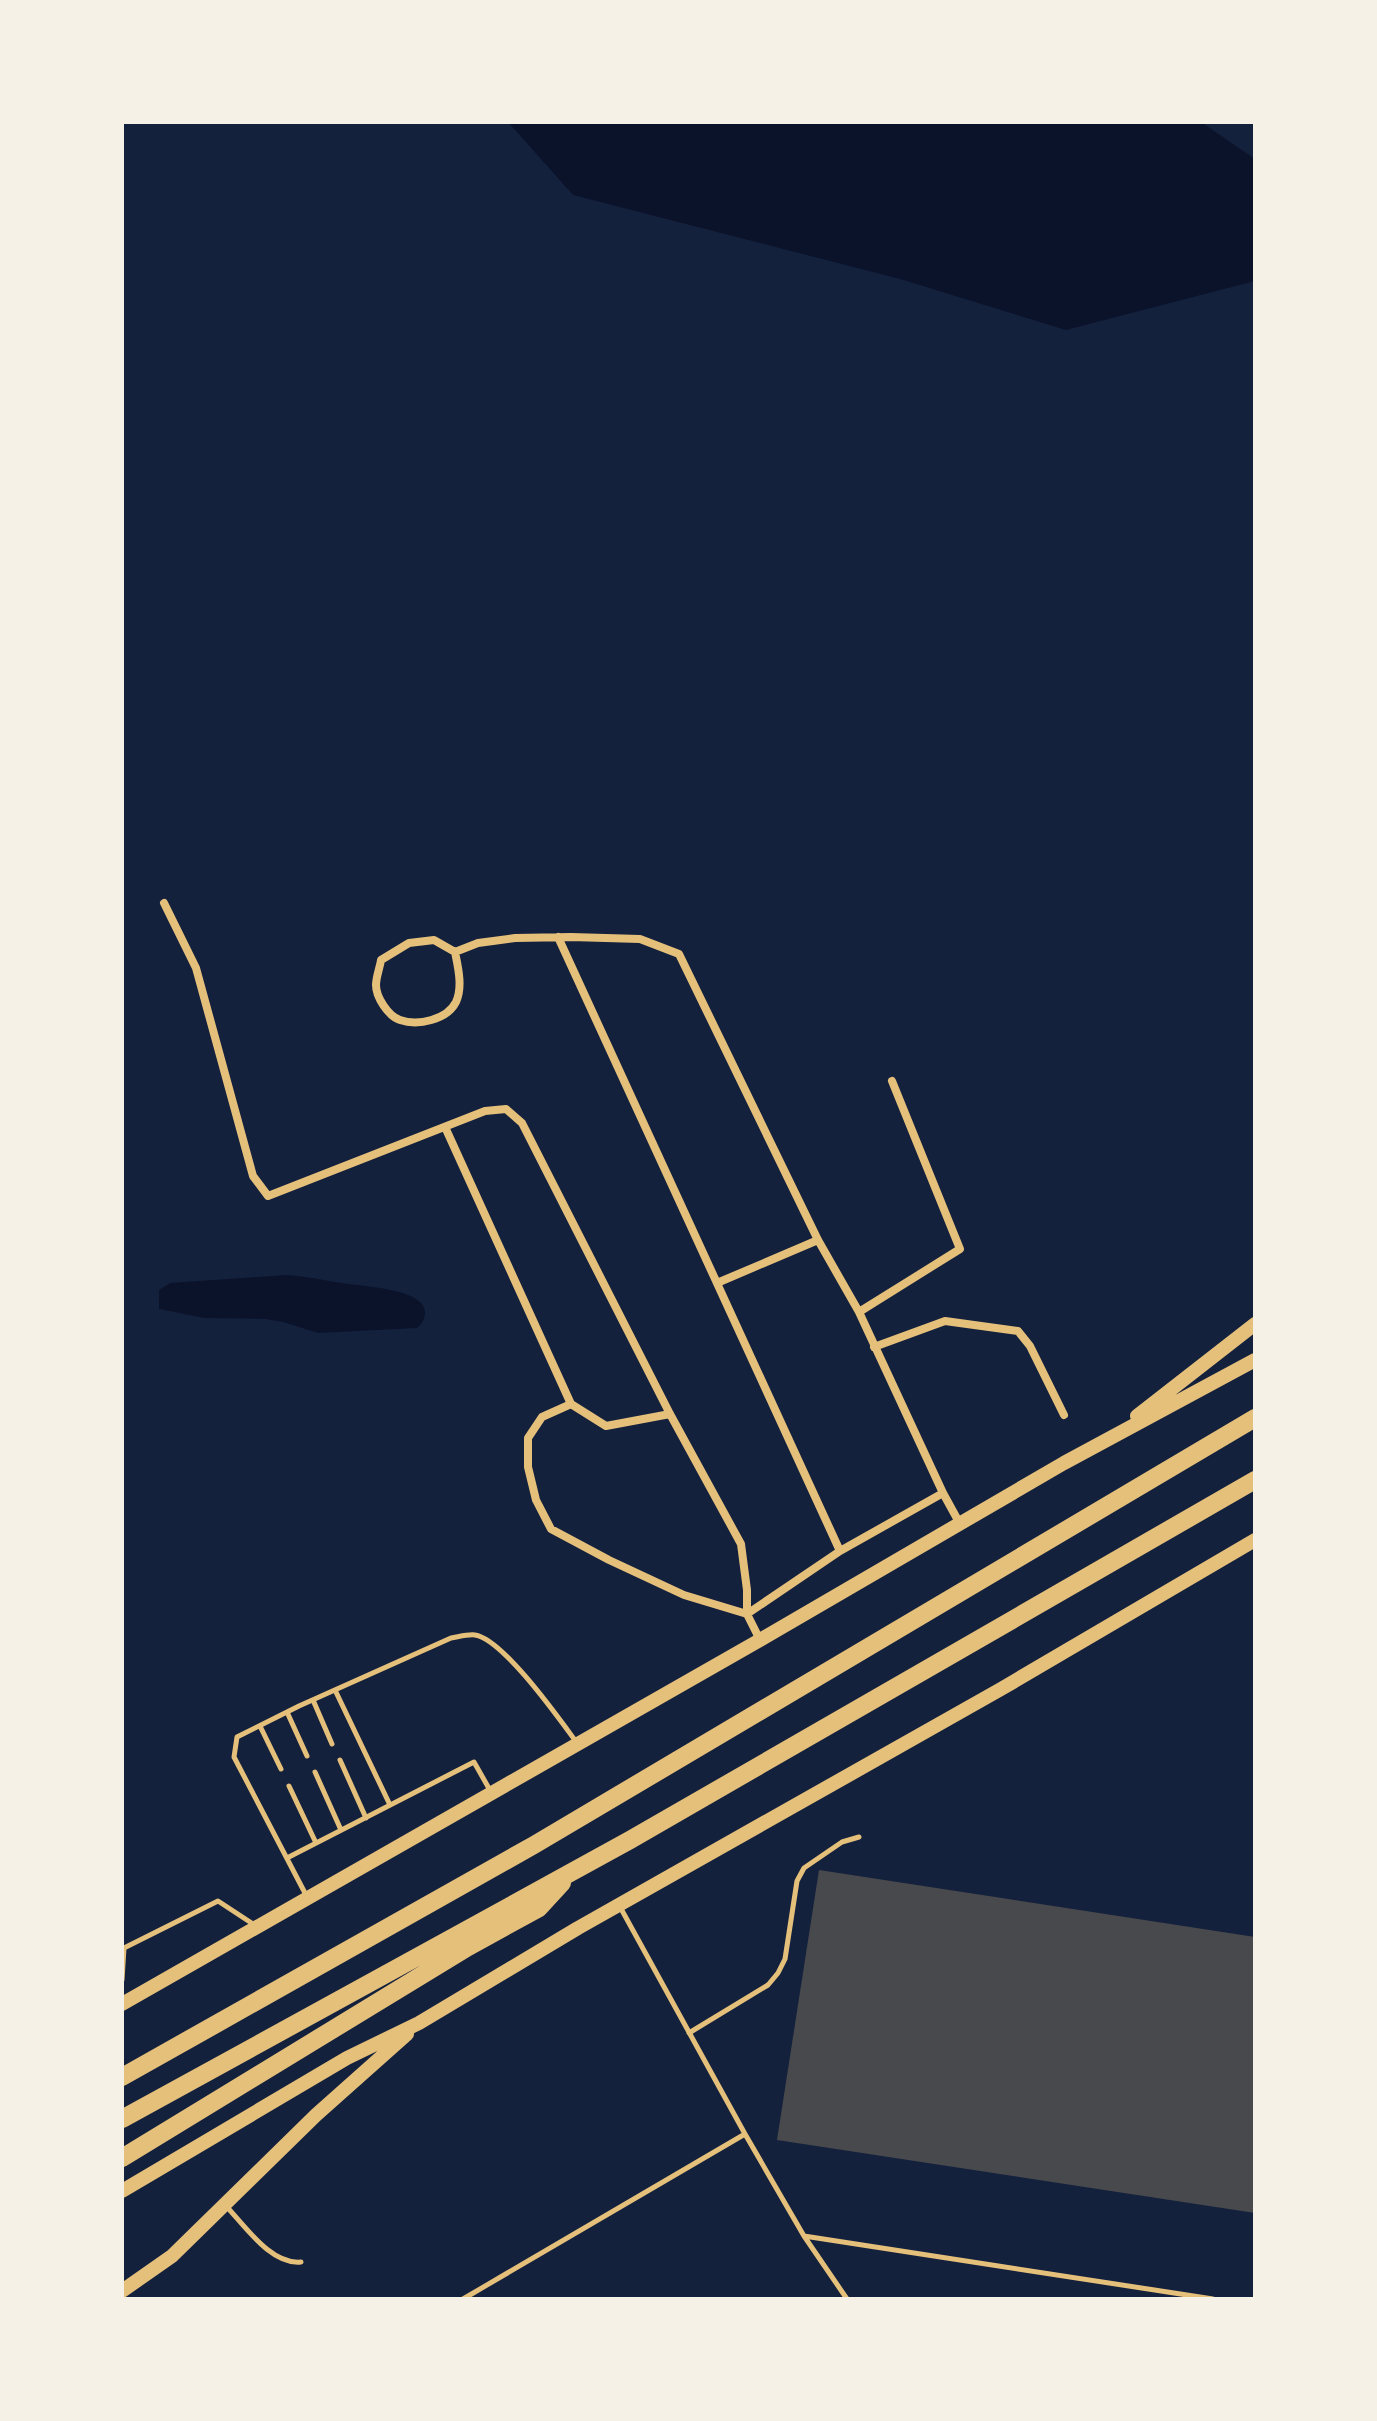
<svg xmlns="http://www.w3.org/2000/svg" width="1377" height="2421" viewBox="0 0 1377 2421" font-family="Inter,sans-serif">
	<rect width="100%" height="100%" fill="#14213d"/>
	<path fill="#0b132b" d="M508,122H1201L1255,159V281L1066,330L900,279L573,195Z
		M286,1275C305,1276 323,1280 341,1283C358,1286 425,1288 425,1312C425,1319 422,1324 417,1328L318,1333L283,1322L266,1319L204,1318L159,1309V1290L170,1283Z"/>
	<path fill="#48494c" d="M819,1870L1255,1937V2213L777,2140Z"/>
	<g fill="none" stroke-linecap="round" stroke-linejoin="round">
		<path stroke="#e5c07b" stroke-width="5" d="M335,1690L390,1805
			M313,1700L332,1744
			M287,1712L307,1756
			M260,1726L281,1769
			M340,1760L366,1818
			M315,1772L341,1830
			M289,1786L316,1843
			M287,1858L474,1762L491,1792
			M306,1895L234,1757L237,1737L299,1706L451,1638C458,1637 468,1634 475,1635C503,1639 560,1720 577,1743
			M619,1905L745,2134L804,2236L847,2299
			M122,1980L124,1948L218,1901L256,1926
			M689,2033L768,1985L778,1973L785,1959L797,1881L804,1868L842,1842L859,1837
			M226,2206C245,2226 271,2265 301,2262
			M804,2236L1213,2299
			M463,2299L745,2134"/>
		<path stroke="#e5c07b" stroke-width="8" d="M164,903L196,968L253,1176L268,1196L485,1111L506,1109L522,1123L670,1414L741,1544L747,1590V1614L760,1640
			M558,937L840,1551
			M434,940L455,952C458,967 463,987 456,1002C447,1020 418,1026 400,1020C388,1016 376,997 376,985C376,977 380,967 381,960L409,943Z
			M455,952L478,943L515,938L571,937L640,939L679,954L818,1240L859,1312L943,1493L960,1524
			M445,1127L571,1404L606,1426L670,1414
			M717,1283L818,1240
			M859,1312L960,1249L892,1081
			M874,1347L945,1321L1018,1331L1030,1346L1064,1415
			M571,1404L542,1417L528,1438V1467L536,1500L551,1529L609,1560L684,1595L747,1614L840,1551L943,1493"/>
		<path stroke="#e5c07b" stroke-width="14" d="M1137,1416L1255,1324
			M122,2004L760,1640L1064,1463L1255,1360
			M122,2191L347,2058L419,2023L578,1928L1001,1689L1255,1540
			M122,2291L172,2256L316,2115L407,2034"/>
		<path stroke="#e5c07b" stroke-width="18" d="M122,2077L534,1845L1255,1418
			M122,2119L630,1840L1255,1480
			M122,2158L468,1947L539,1908L562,1883"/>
	</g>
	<rect width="1377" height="2421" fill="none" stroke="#f6f1e7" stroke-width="248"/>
</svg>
